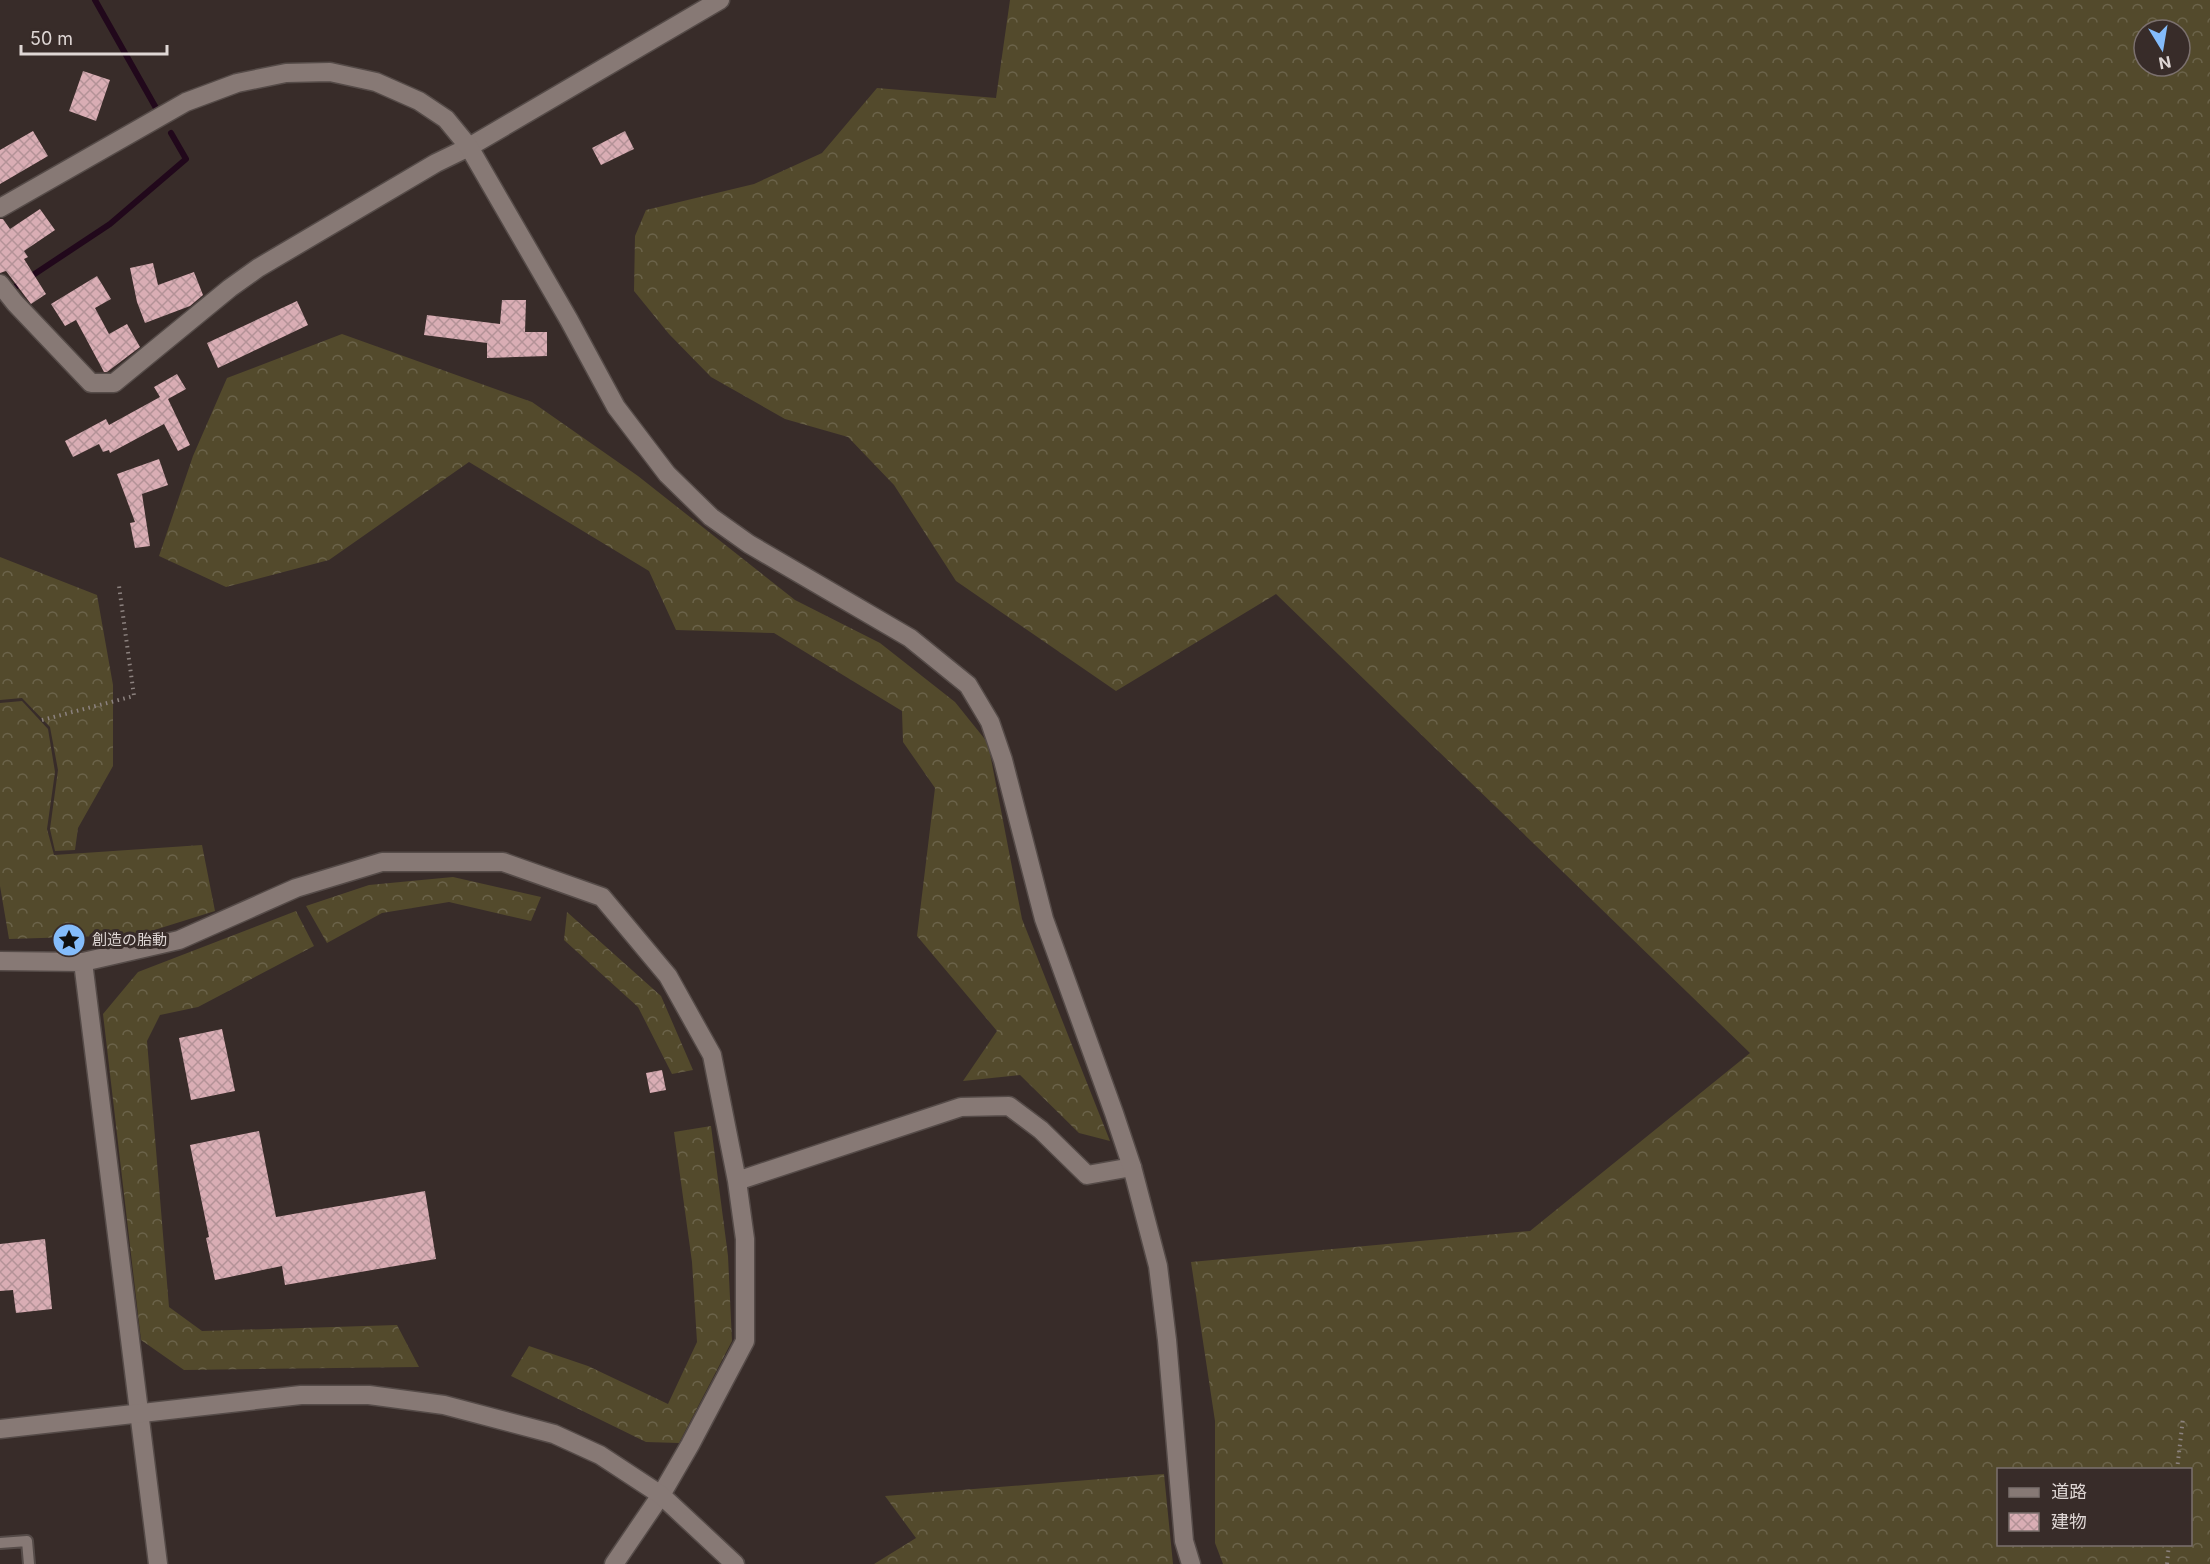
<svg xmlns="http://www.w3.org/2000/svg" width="2210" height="1564" viewBox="0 0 2210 1564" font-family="Inter,'Noto Sans JP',sans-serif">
	<defs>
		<pattern id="forest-crowns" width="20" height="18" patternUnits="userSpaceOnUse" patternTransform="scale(1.5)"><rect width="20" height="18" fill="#534a2c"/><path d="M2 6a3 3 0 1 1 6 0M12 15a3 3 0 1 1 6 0" fill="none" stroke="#6b634a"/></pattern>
		<pattern id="building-cross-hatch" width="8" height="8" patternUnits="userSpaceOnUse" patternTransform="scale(1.5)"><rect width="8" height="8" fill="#d9adb4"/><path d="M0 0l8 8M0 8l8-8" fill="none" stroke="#b49297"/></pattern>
	</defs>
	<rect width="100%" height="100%" fill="#382c29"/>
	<path fill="url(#forest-crowns)" fill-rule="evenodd" d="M1010,0H2210V1564H1223L1215,1543V1421L1191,1262L1530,1231L1750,1053L1276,594L1116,691L956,581L894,485L848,437L785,419L711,377L669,334L634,291L635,236L646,210L754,184L822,153L877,88L996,98ZM2144,30H2180V66H2144ZM1998,1470H2190V1544H1998Z
		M342,334L532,402L638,476L795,600L880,643L955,702L988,743L1022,919L1110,1141L1079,1133L1020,1075L963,1081L997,1031L917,936L935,788L903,742L902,711L774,633L676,630L649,571L469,462L329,560L226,587L159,556L193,456L227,378Z
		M0,557L97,595L113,685V766L78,828L75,850L55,851L50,829L58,770L50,727L22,698L0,700Z
		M22,701L48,729L55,772L47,829L54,855L202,845L215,911L148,932L105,936L9,939L0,886V703Z
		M453,877L541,897L531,921L449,902L382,913L327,943L306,906L369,885Z
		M296,911L314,946L198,1007L160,1015L147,1041L169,1307L202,1331L397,1325L419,1367L184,1370L141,1340L103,1014L138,972Z
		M567,912L661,996L693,1070L672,1074L638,1007L564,940Z
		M711,1126L728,1256L732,1341L679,1443L646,1442L511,1376L529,1346L588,1366L668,1404L697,1342L692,1262L674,1132Z
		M1164,1474L1173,1564H874L916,1538L885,1496Z"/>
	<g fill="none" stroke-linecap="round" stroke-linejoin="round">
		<path stroke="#21081b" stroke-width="6" d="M95,0L156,108
			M9,291L110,224L186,159L171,133"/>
	</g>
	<path fill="url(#building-cross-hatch)" d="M83,71L110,80L96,121L69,111Z
		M33,131L48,156L0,184V150Z
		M625,131L634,149L601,165L592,148Z
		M40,209L55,230L24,251L28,257L24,259L46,294L31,304L6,271L0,273V219H3L10,229Z
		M153,263L158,285L194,272L203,295L190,306L145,323L137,302L130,268Z
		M97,276L111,299L95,308L109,334L127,324L140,347L107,372H104L76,320L65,326L51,304Z
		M502,300H526L525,332H547V356L487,358V343L424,335L427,315L500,324Z
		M297,301L308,325L218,368L207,343Z
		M177,374L186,389L168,399L190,445L178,451L164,424L110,453L109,450L103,452L99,444L73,457L65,441L106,419L109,425L160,397L154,387Z
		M159,459L168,485L142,494L150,546L135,548L130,523L135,522L117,474Z
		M222,1029L235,1091L191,1100L179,1038Z
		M662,1070L666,1090L650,1093L646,1073Z
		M259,1131L276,1217L425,1191L436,1259L285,1285L282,1266L215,1280L206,1238L209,1237L190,1145Z
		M45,1239L52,1309L16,1313L13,1290L0,1291V1244Z"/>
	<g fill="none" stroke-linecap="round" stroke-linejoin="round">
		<defs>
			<path id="lane" d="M0,1543L27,1541L29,1564"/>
			<path id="street" d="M0,284L15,303L91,383H114L230,288L258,268L436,163L469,147L720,0
				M0,961L83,962L179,940L296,888L382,862H503L602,897L668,976L712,1055L737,1181L745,1239V1341L690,1445L661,1495L614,1564
				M83,962L158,1564
				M737,1181L961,1107L1009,1106L1041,1130L1087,1175L1132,1167"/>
			<path id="secondary" d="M0,208L186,102L237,83L286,73L330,72L376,82L419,101L446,119L469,147L569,320L616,407L667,474L711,517L749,544L910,638L968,685L990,722L1003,760L1044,919L1114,1113L1132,1167L1158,1266L1167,1340L1184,1541L1191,1564
				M0,1429L301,1395H369L444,1405L554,1434L600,1455L661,1495L735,1564"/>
		</defs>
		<use href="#lane" stroke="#554b48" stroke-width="14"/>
		<use href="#street" stroke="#554b48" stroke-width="21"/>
		<use href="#secondary" stroke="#554b48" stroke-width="21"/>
		<path stroke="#8c827f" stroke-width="4" stroke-dasharray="1.5 4.5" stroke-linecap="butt" d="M42,720L134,696L119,586
			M2177,1470L2183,1418
			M2167,1564L2169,1544"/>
		<use href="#lane" stroke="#877975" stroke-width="10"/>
		<use href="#street" stroke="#877975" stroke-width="18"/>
		<use href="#secondary" stroke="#877975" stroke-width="18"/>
	</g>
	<defs>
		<symbol id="sight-disc" viewBox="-11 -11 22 22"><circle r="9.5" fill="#84bcfb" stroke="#382c29"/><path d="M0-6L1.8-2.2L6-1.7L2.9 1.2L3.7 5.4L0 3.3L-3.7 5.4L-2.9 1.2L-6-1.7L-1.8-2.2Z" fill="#111"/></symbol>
	</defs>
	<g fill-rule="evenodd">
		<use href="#sight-disc" x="50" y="921" width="38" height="38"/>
	</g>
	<g text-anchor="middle" stroke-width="6" stroke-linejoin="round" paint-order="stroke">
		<g font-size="15" fill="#dfd7d5" stroke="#382c29" text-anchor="start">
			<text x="92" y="945">創造の胎動</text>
		</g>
	</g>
	<rect x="1997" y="1468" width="195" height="78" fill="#382c29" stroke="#7b706e" stroke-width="1.5"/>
	<rect x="2009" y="1488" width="30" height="9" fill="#877975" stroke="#7b706e" stroke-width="1.5"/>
	<text x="2051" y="1498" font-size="18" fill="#dfd7d5">道路</text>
	<rect x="2009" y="1513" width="30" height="18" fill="url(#building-cross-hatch)" stroke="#7b706e" stroke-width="1.5"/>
	<text x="2051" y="1528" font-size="18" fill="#dfd7d5">建物</text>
	<g transform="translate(2162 48) rotate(169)"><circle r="28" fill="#382c29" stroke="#7b706e" stroke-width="1.5"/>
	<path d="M0-4.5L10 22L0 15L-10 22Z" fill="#84bcfb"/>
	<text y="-9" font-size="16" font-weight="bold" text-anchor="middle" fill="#dfd7d5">N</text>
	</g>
	<path d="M21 45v9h146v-9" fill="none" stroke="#dfd7d5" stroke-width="3"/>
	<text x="30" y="45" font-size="18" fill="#dfd7d5" stroke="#382c29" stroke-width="4.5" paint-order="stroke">50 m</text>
</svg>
